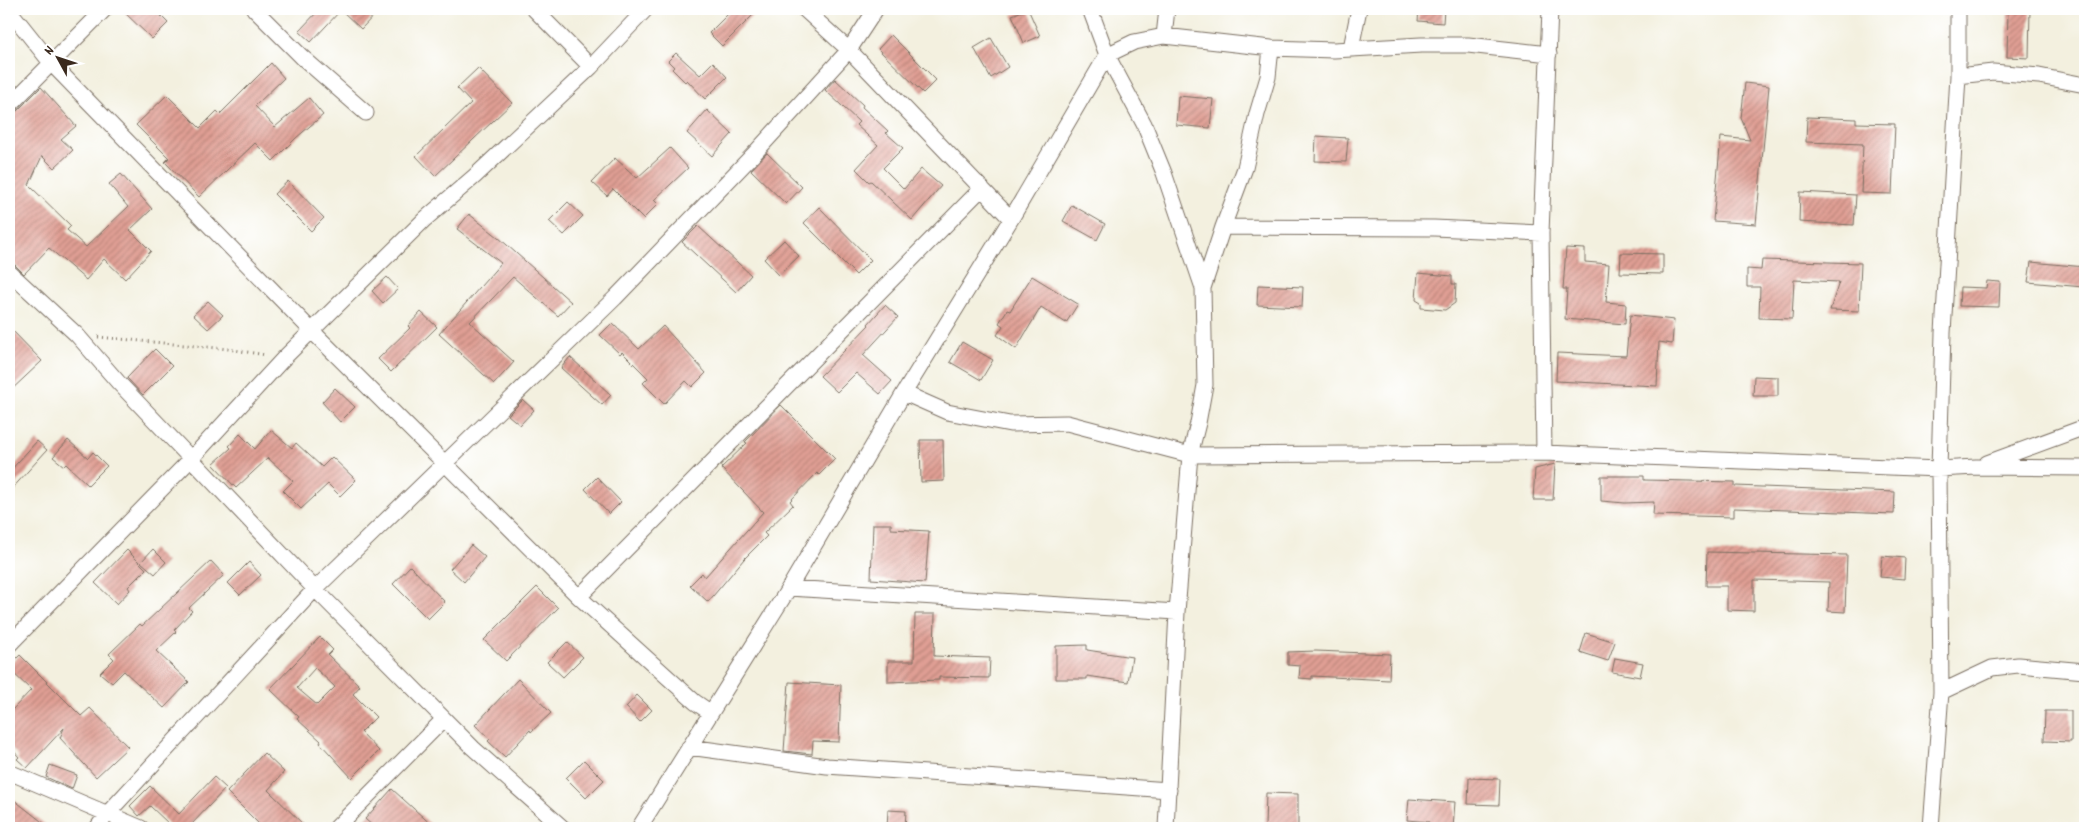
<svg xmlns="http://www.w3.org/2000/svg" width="2094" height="837" viewBox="0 0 2094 837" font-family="Dekko,sans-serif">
	<defs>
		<pattern id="building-hatch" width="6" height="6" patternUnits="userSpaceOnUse" patternTransform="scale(1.25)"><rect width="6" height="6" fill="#e09f94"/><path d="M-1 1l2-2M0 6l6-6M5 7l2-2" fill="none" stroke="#b78278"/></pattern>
	</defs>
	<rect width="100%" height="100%" fill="#fff"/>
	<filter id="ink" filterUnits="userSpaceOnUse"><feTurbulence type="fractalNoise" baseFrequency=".02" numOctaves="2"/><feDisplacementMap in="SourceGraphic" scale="10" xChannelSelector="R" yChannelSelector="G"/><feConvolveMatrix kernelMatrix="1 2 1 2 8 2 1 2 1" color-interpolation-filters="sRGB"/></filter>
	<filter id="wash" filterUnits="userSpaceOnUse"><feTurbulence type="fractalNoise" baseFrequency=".0096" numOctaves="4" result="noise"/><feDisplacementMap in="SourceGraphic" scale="20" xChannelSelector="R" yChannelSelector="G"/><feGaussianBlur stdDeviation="1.12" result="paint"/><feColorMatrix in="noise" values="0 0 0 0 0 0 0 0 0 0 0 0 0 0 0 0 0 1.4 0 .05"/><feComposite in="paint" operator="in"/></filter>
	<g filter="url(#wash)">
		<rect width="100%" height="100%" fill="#f3f0df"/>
		<g id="blocks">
			<path fill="url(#building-hatch)" fill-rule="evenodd" d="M121,9H154L168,23L152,39Z
				M320,9H380L361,29L341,10L311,42L299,31Z
				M733,9H759L722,46L709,33Z
				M1028,9L1040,36L1024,43L1012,15Z
				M1419,9H1444L1443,23L1418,21Z
				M2008,9H2030L2029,58L2007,57Z
				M891,35L936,80L923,93L878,49Z
				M991,38L1008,67L991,78L974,48Z
				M676,53L700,75L713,62L727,77L705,99L687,80L685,82L672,69L674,67L668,61Z
				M271,63L284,78L255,106L275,127L309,98L323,115L296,138L273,161L255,143L199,197L165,162L169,158L136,125L167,95L200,128L217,111L220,114Z
				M478,68L512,103L435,176L416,156L471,103L457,88Z
				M835,79L863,105L862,107L888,131L886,133L903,148L883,168L904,189L921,169L941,186L912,220L871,181L869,182L856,169L878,145L856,125L859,122L825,90Z
				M1745,83L1769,86L1756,224L1713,221L1721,137L1750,140L1741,118Z
				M41,87L76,126L61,139L73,150L54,168L42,156L29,185L71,226L67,230L86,247L128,207L109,184L121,174L152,209L130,230L151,251L125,279L104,259L86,280L49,248L24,274L9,259V205L16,197L9,190V119Z
				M1178,96L1213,99L1210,128L1176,125Z
				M707,110L732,134L712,156L687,133Z
				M1807,117L1856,119V123L1895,124L1892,194L1861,193L1863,144L1806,142Z
				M1316,136L1348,138L1346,162L1315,161Z
				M670,148L688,168L654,200L658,204L643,219L613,189L607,196L592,182L615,158L637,178Z
				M767,153L802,187L786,204L751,170Z
				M288,181L324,218L311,231L274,194Z
				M1800,192L1856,195L1854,225L1799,222Z
				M568,202L583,216L564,235L549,221Z
				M1072,205L1105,224L1097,240L1063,221Z
				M819,207L871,260L856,275L804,223Z
				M469,214L498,237L571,302L558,316L513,277L470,322L514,362L494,384L439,334L501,263L457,229Z
				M698,226L751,275L736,292L682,242Z
				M784,240L799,256L779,275L764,259Z
				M1566,248L1585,249V262L1609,264L1606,302L1626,304L1625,324L1565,319L1567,289H1563Z
				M1621,253L1663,254V274L1620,273Z
				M1762,260L1861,263L1859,311L1830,310L1839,282L1794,280L1792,319L1759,318L1760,287H1747V269L1761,270Z
				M2031,262L2085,267L2083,287L2028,282Z
				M1418,273L1452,276V284H1456L1455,303L1445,310L1421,308V303L1416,300Z
				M1032,276L1078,304L1066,323L1041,307L1016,349L997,335L1003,326L999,323L1007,310L1010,311Z
				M387,277L398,289L383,303L372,291Z
				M1987,281L2000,282L1999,307L1959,306L1960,287L1986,288Z
				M1258,285L1303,287L1302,307L1257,305Z
				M208,301L223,315L208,329L193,315Z
				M885,305L898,317L863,355L892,381L880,394L856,373L837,392L820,376L869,325L868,324Z
				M421,312L437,327L391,372L378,359L410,328L408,326Z
				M1630,315L1674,320L1672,344L1659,342L1657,386L1556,381L1557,353L1626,356Z
				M612,323L639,349L663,326L706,373L692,387L686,381L664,404L643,383L648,378L622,352L620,354L600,335Z
				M9,327L42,361L9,392Z
				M962,342L993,360L981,380L950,362Z
				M155,349L172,366L143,395L127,378Z
				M570,357L611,395L602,405L561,368Z
				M1754,376L1778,377V396H1753Z
				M335,388L355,407L340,422L322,402Z
				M523,400L534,410L520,425L508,415Z
				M781,405L835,459L819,475L817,473L790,501L793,505L764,533L767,536L744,559L708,602L690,585L702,573L705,577L763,512L721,468L747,443L745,442Z
				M271,430L292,448L296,443L322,467L332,457L356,480L340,496L328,484L301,509L283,491L293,481L268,458L236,488L213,464L231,448L229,446L240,434L255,449Z
				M68,440L88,458L93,452L107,466L88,485L66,464L64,466L53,457Z
				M920,440H943L944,481L921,482Z
				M37,441L47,450L9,492V472Z
				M1555,464L1553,500H1533L1535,469Z
				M1601,476H1644V480L1735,482V486L1895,492L1894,514L1734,508V517L1653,515L1654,502L1625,503L1601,501Z
				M597,477L621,502L609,514L585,489Z
				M873,524H891V529L929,531L925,583L871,579Z
				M471,545L485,557L464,582L450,569Z
				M153,549L166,562L155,574L141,562Z
				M127,550L146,569L128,587L130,590L117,604L95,583Z
				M1707,552L1847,555L1845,612L1828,611L1829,582L1754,580V611L1727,610V586H1706Z
				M1882,556L1905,558L1904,579L1880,577Z
				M211,561L224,575L189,608L192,611L174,630L176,632L156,651L189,682L164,708L124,671L112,683L100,673L114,659L109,654L140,624L142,626Z
				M249,562L261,575L240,595L228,583Z
				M410,566L445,602L428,619L393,584Z
				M537,587L558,608L506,661L484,640Z
				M915,614H935L934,656L990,658L989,678L939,677V680L888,682V661H914Z
				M1586,633L1615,642L1608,661L1580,652Z
				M320,637L333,650L328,655L360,686L353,694L376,717L361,732L379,751L352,778L320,743L321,741L297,719L299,717L270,689ZM315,668L335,687L317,705L297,688Z
				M567,642L583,657L563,677L547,662Z
				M1087,645V650L1132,657L1128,682L1087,676V679H1056V646Z
				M1316,651L1390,654L1389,680L1312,676V679L1299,678L1300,666L1288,665V652Z
				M20,655L81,716L90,708L128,747L96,777L60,738L64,728L27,768L17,759L19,757L9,746V710H12L31,690L9,669V666Z
				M1615,658L1643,663L1640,677L1612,672Z
				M518,679L551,713L531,732L530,730L505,757L488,741L490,739L475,725Z
				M789,682L841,685L839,742L813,741L812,754L784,751Z
				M637,695L652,710L640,722L626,707Z
				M2045,711H2071V742L2044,741Z
				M264,753L284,772L268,790L307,828H263L227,792Z
				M584,760L604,780L586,798L566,778Z
				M50,765L77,775L72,789L46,777Z
				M214,777L226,788L191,825L194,828H165L169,824L150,806L139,816L130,806L150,786L179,814Z
				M1469,778L1500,779L1499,805L1468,804Z
				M392,789L435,828H375L365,819Z
				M1266,793L1298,794V827H1265Z
				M9,796L50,828H9Z
				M1409,799L1455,802L1453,828H1428L1429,822L1407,820Z
				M888,810L906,811L905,828H887Z"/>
		</g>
	</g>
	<g filter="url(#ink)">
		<use href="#blocks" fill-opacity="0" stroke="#7b6f62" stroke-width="1"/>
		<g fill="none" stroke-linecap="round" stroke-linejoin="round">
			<defs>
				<path id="street" d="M254,9L302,57L366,113
					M534,9L591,67
					M804,9L849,50L1011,219
					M9,10L52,64L313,332L579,597L695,702L711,713
					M1164,36L1167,9
					M1351,48L1359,9
					M1958,76L1993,72L2039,76L2085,85
					M9,106L105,9
					M1223,227L1434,228L1541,233
					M9,272L77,335L118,382L315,589L473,748L563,828
					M1203,288L1223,227L1245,168L1257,114L1268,77L1271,48
					M904,393L947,412L1010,424L1067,423L1190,455L1544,453L1939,469L1976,467L2085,468
					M1544,453L1541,233L1550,9
					M1987,463L2085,427
					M789,588L1177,612
					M579,597L982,188
					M9,645L191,459L284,358L425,219L475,176L591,67L646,9
					M1941,692L1992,668L2018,665L2085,671
					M689,747L827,766L1169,790
					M9,772L141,828
					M97,828L107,814L315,589L615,298L753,155L849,50L876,9
					M336,828L444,719
					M639,828L789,588L904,393L1011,219L1107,55L1090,9
					M1166,828L1177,612L1190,455L1198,423L1205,385L1203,288L1164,173L1144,124L1107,55L1134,42L1164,36L1271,48L1334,50L1421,45H1468L1549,54
					M1931,828L1941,692L1939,469L1943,333L1958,76V9"/>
			</defs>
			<use href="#street" stroke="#7b6f62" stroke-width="17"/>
			<path stroke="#7b6f62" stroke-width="3" stroke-dasharray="1 4" stroke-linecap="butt" d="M98,337L228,349L266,355"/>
			<use href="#street" stroke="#fff" stroke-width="15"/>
		</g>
	</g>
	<rect width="2094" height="837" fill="none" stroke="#fff" stroke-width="30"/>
	<g transform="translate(58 58) rotate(310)" stroke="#ffffff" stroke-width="4" paint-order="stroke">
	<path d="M0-4L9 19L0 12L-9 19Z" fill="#3b2a1e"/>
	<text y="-8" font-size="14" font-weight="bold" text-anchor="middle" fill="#3b2a1e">N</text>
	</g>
</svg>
